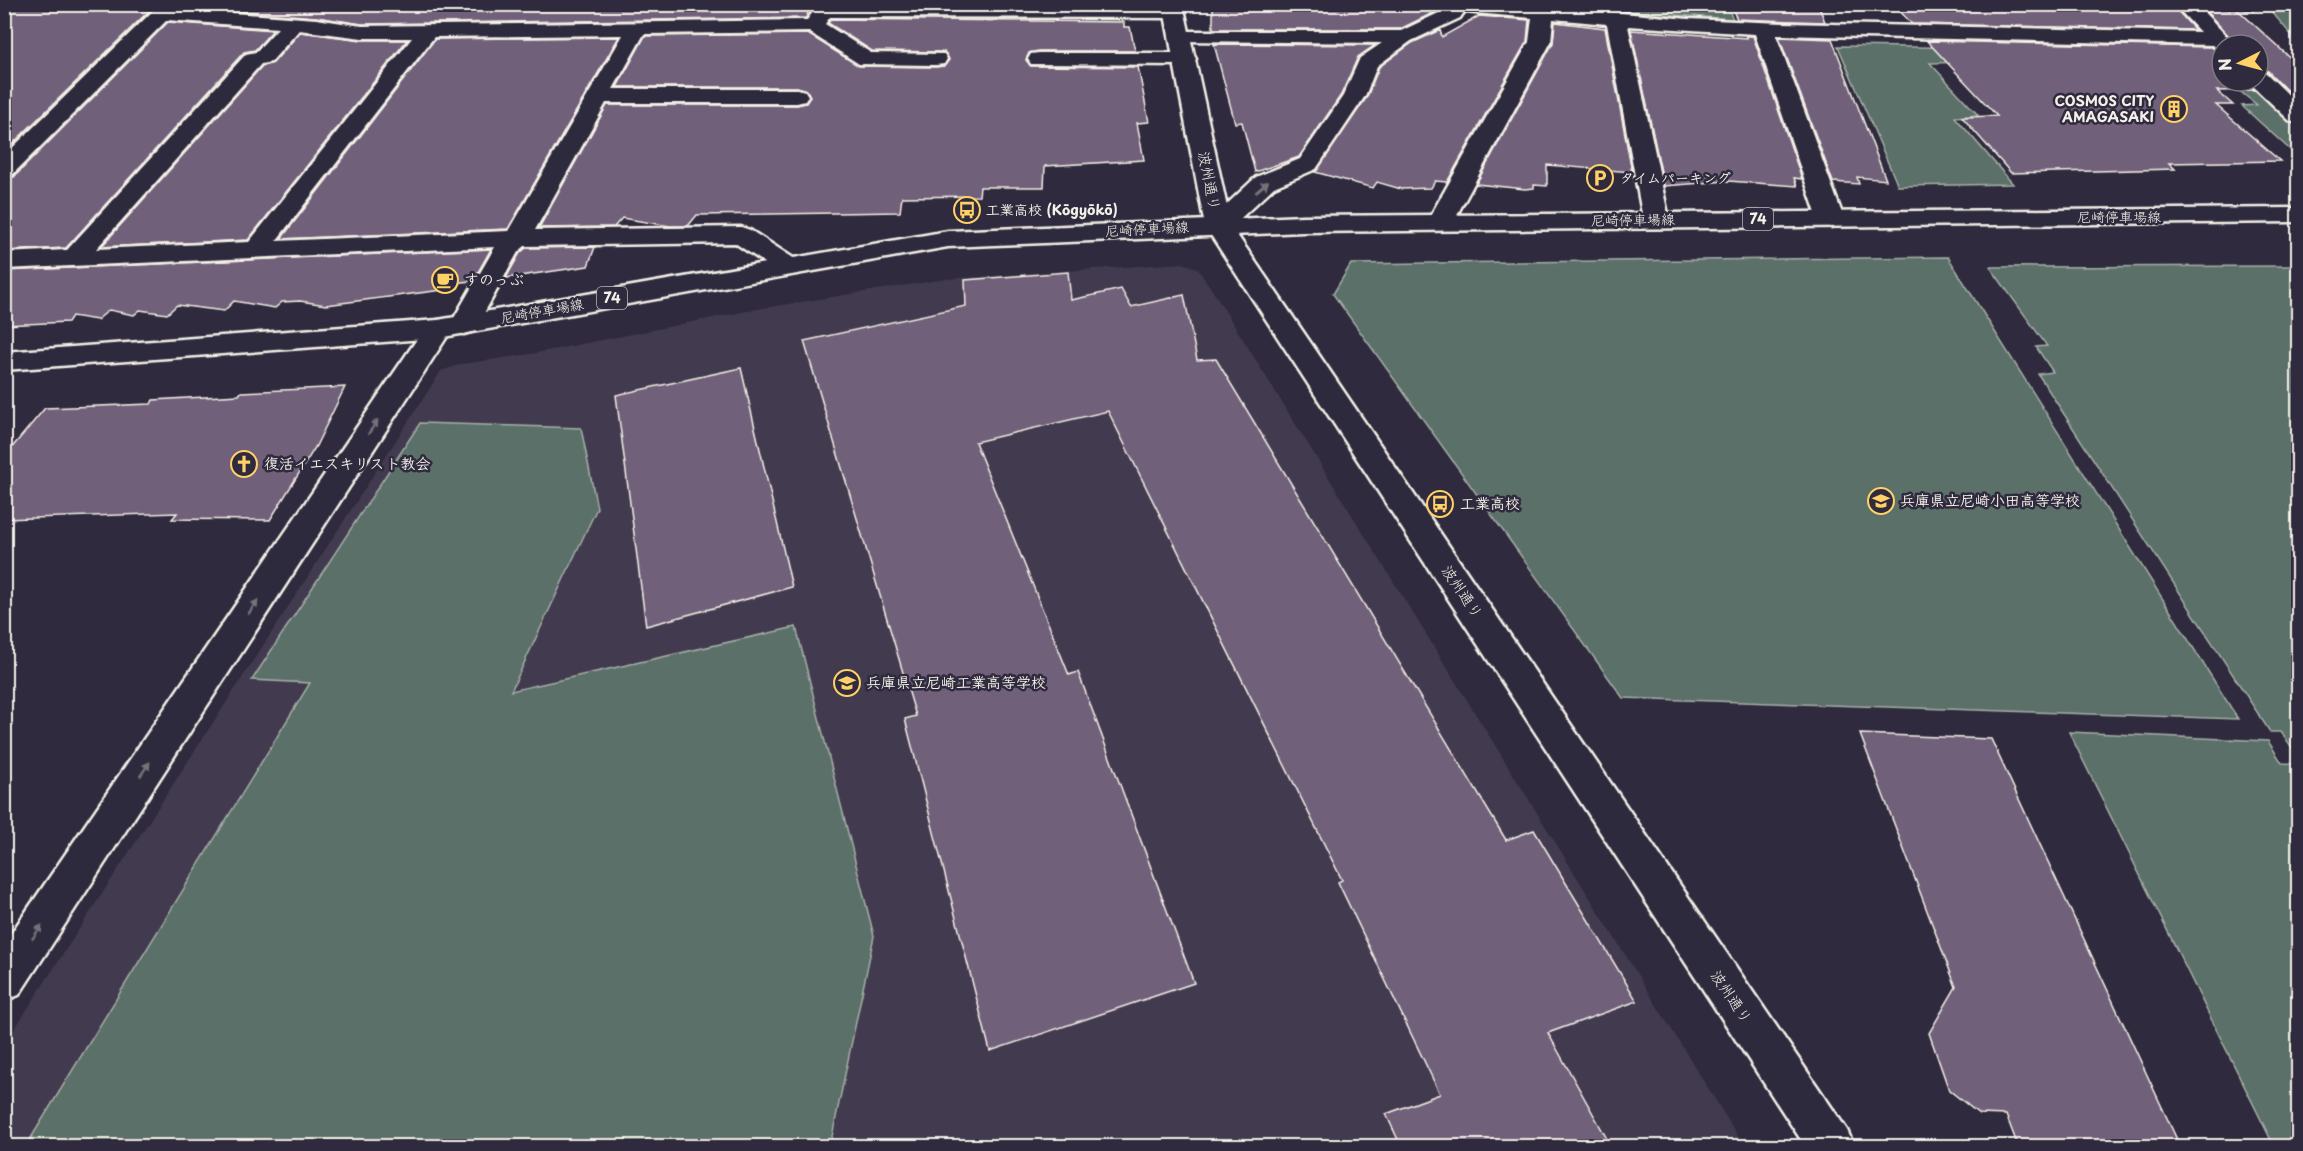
<svg xmlns="http://www.w3.org/2000/svg" width="2303" height="1151" viewBox="0 0 2303 1151" font-family="'Playpen Sans','Klee One',sans-serif">
	<rect width="100%" height="100%" fill="#2f2a3d"/>
	<filter id="ink" filterUnits="userSpaceOnUse"><feTurbulence type="fractalNoise" baseFrequency=".0167" numOctaves="2"/><feDisplacementMap in="SourceGraphic" scale="12" xChannelSelector="R" yChannelSelector="G"/><feConvolveMatrix kernelMatrix="1 2 1 2 8 2 1 2 1" color-interpolation-filters="sRGB"/></filter>
	<g filter="url(#ink)">
		<path fill="#433a4f" d="M1183,263L1197,268L1211,288L1744,1146H5L4,1045L441,371L462,364L531,354L763,308L946,279Z"/>
		<path fill="#5a6f68" stroke="#a7b0a8" stroke-width="1.5" d="M1534,5H1726L1733,19Z
			M2266,5H2298V43Z
			M1838,46L2054,49L2066,60L1930,63L1978,115L1955,117L2013,184L1898,186Z
			M2227,81H2249L2298,128V157L2242,106L2257,105Z
			M1948,257L2238,719L1623,698L1333,294L1351,264Z
			M2298,266V756L2281,732H2270L2038,374L2053,372L2036,347L2047,346L1990,267Z
			M420,423L581,428L597,508L511,691L796,627L874,936L830,1146H26L310,683L252,680Z
			M2069,732L2268,741L2282,763L2298,764V1146H2274Z"/>
		<path fill="#71607a" stroke="#f4f1e8" stroke-width="1.5" d="M4,4H156L4,152Z
			M184,4H811L806,18L362,24L316,17L183,7Z
			M1213,4H1433L1435,12L1400,29H1213Z
			M1730,4H1818L1825,22L1737,19Z
			M1978,4H2160L2164,8H2175L2195,30L1912,24L1894,5L1980,6Z
			M2204,9L2238,10L2298,65V89L2286,90L2268,71L2258,69V45H2237Z
			M1479,16L1529,20L1527,41L1447,182L1435,181L1431,188L1401,189L1377,182L1373,188L1315,172L1367,97L1379,67L1412,43L1440,30L1442,37Z
			M831,19L1124,22V27H1130L1135,51H1039L1029,53L1026,60L1031,66L1138,67L1149,122L1137,123L1144,160L1045,166L1044,187H980L979,196L902,197L900,212L697,215L688,226H670L622,218L614,227L539,228L607,105H797L806,103L810,97L807,90L797,87H617L645,36L808,34L859,66L936,67L944,66L949,60L944,52L872,51L828,23Z
			M168,22L273,30L255,50L244,52L66,248L4,251V179L14,177Z
			M1555,22L1605,28L1632,172L1547,165V186L1534,185V188L1525,189L1476,184L1553,43Z
			M1631,30L1747,38L1746,36H1753L1802,179L1794,178L1797,186L1728,181L1664,186Z
			M300,32L362,40H407L248,240L101,247L262,66L273,63Z
			M619,37L508,229L281,239L435,39Z
			M1779,37L1832,39L1886,180L1857,177L1859,184L1833,182Z
			M1927,41L2211,47L2222,53V81H2249L2248,85L2254,90L2217,91L2233,105H2216L2280,161L2169,163L2175,169L2011,173L1962,117L1997,116Z
			M1214,44L1375,45L1358,57L1341,95L1299,157L1255,172L1242,122L1235,123Z
			M595,247L588,266L506,278L520,253L526,248Z
			M491,249L473,281L461,282L458,288L326,305L300,301L282,302L275,308L234,301L224,311L177,305L167,314L140,310L134,315L109,310L97,320L72,316L68,322L4,325V271Z
			M1068,272L1071,300L1121,289L1131,307L1184,295L1197,360L1216,359L1506,840L1534,830L1637,1001L1548,1033L1611,1146H1401L1386,1114L1440,1094L1338,882L1342,880L1108,411L975,442L1069,675L1078,672L1194,983L990,1051L905,719L916,716L804,341L966,306L965,280Z
			M741,368L792,587L646,626L616,395Z
			M345,387L316,446L270,520L172,519L177,513L4,519V457L45,408L151,404L153,400L239,395L241,392Z
			M1860,734L1991,739L2180,1146H2018L2006,1115L1979,1114L1949,1090L1929,1033L1956,987Z"/>
		<g fill="none" stroke-linecap="round" stroke-linejoin="round">
			<defs>
				<path id="lane" d="M2236,4H2261L2252,10L2238,8Z"/>
				<path id="street" d="M160,4H182L179,9L316,19L362,26L807,20L819,4L1174,6L1181,8L1184,12L1181,16L1174,18L830,17L825,24L871,53L944,54L947,59L944,64L936,65L859,64L809,32L644,34L613,89H797L805,91L808,96L805,101L797,103H606L535,230L741,227L750,230L798,261L802,267L798,273L789,275L780,273L735,243L525,246L518,252L474,331L464,334L454,331L450,325L495,247L4,269V253L67,250L246,54L256,52L278,28L167,20L12,175L4,177V156ZM299,30L362,38H412L249,242L96,249L261,64L271,62ZM623,35L509,231L276,241L434,37Z
					M1448,4H1523L1688,19L1782,23L2200,32L2174,4H2196L2235,45H2222V51L2212,45L1776,35L1844,219L1840,224L1831,227L1822,224L1818,219L1755,34L1628,26L1669,219L1665,224L1656,227L1647,224L1643,219L1607,24L1553,19L1551,42L1453,222L1449,227L1440,230L1431,227L1427,222L1529,42L1532,18L1464,12L1460,18L1411,41L1377,66L1365,96L1316,169L1274,187L1227,231L1218,234L1209,231L1205,226L1209,221L1256,177L1300,159L1343,96L1360,58L1382,43L1181,41L1174,39L1171,35L1174,31H1401L1445,10Z
					M1039,53H1185L1193,54L1196,59L1193,64L1185,65L1031,64L1028,59L1031,54Z
					M2258,71L2266,73L2298,104V123L2290,121L2250,83L2258,81Z
					M438,320L448,323L452,329L19,995L4,1001V944L428,323Z"/>
				<path id="secondary" d="M1163,4H1183L1231,226L1847,1130L1854,1146H1805L1205,226Z"/>
				<path id="primary" d="M2298,208V222L1303,232L948,247L438,338L4,370V352L438,320L948,231L1303,216Z"/>
			</defs>
			<use href="#lane" stroke="#f4f1e8" stroke-width="4"/>
			<use href="#street" stroke="#f4f1e8" stroke-width="5"/>
			<use href="#secondary" stroke="#f4f1e8" stroke-width="5"/>
			<use href="#primary" stroke="#f4f1e8" stroke-width="5"/>
			<use href="#lane" fill="#2f2a3d" fill-rule="evenodd"/>
			<use href="#street" fill="#2f2a3d" fill-rule="evenodd"/>
			<use href="#secondary" fill="#2f2a3d" fill-rule="evenodd"/>
			<use href="#primary" fill="#2f2a3d" fill-rule="evenodd"/>
		</g>
		<defs><path id="oneway-solid" d="M-6-.8H1V-3.2L6.5 0L1 3.2V.8H-6Z" transform="scale(1.5)"/></defs>
		<g fill="#747079">
			<use href="#oneway-solid" transform="translate(1262 187) rotate(-41)"/>
			<use href="#oneway-solid" transform="translate(373 427) rotate(-56)"/>
			<use href="#oneway-solid" transform="translate(253 607) rotate(-56)"/>
			<use href="#oneway-solid" transform="translate(145 769) rotate(-56)"/>
			<use href="#oneway-solid" transform="translate(37 932) rotate(-56)"/>
		</g>
	</g>
	<defs>
		<symbol id="building-ring" viewBox="-11 -11 22 22"><circle r="9.5" fill="#2f2a3d" stroke="#ffd166" stroke-width="1.5"/><path d="M-4-6H4V6H1V3H-1V6H-4ZM-2.5-4.3h1.7v1.8h-1.7ZM.8-4.3h1.7v1.8H.8ZM-2.5-1h1.7V.8h-1.7ZM.8-1h1.7V.8H.8Z" fill="#ffd166"/></symbol>
		<symbol id="parking-ring" viewBox="-11 -11 22 22"><circle r="9.5" fill="#2f2a3d" stroke="#ffd166" stroke-width="1.5"/><path d="M-3.5-5.5H1a3.5 3.5 0 0 1 0 7H-1V5.5H-3.5ZM-1-3.4V-.6H.8a1.4 1.4 0 0 0 0-2.8Z" fill="#ffd166"/></symbol>
		<symbol id="bus-ring" viewBox="-11 -11 22 22"><circle r="9.5" fill="#2f2a3d" stroke="#ffd166" stroke-width="1.5"/><path d="M-5-6H5V4H4V6H2V4H-2V6H-4V4H-5ZM-3.5-4V0h7V-4ZM-3.5 1.2v1.5H-2V1.2ZM2 1.2v1.5H3.5V1.2Z" fill="#ffd166"/></symbol>
		<symbol id="cafe-ring" viewBox="-11 -11 22 22"><circle r="9.5" fill="#2f2a3d" stroke="#ffd166" stroke-width="1.5"/><path d="M-5.5-4.5H6V0H3Q3 3.5 0 3.5H-2.5Q-5.5 3.5-5.5 0ZM3-3.2v2h1.7v-2ZM-6 4.5H4V6H-6Z" fill="#ffd166"/></symbol>
		<symbol id="church-ring" viewBox="-11 -11 22 22"><circle r="9.5" fill="#2f2a3d" stroke="#ffd166" stroke-width="1.5"/><path d="M-1.2-6h2.4v3.5h3.3v2.4h-3.3V6h-2.4V-.1h-3.3v-2.4h3.3Z" fill="#ffd166"/></symbol>
		<symbol id="school-ring" viewBox="-11 -11 22 22"><circle r="9.5" fill="#2f2a3d" stroke="#ffd166" stroke-width="1.5"/><path d="M0-5L7-2L0 1L-7-2ZM-4 1L0 2.5L4 1V4Q0 6-4 4Z" fill="#ffd166"/></symbol>
	</defs>
	<g fill-rule="evenodd">
		<use href="#building-ring" x="2159" y="94" width="30" height="30"/>
		<use href="#parking-ring" x="1585" y="163" width="30" height="30"/>
		<use href="#bus-ring" x="952" y="195" width="30" height="30"/>
		<use href="#cafe-ring" x="430" y="265" width="30" height="30"/>
		<use href="#church-ring" x="229" y="449" width="30" height="30"/>
		<use href="#school-ring" x="1866" y="486" width="30" height="30"/>
		<use href="#bus-ring" x="1425" y="489" width="30" height="30"/>
		<use href="#school-ring" x="832" y="668" width="30" height="30"/>
	</g>
	<g text-anchor="middle" stroke-width="5" stroke-linejoin="round" paint-order="stroke">
		<g font-size="14" font-weight="bold" fill="#f4f1e8" stroke="#2f2a3d" text-anchor="start">
			<text x="2154" y="106" text-anchor="end">COSMOS CITY<tspan x="2154" dy="16">AMAGASAKI</tspan></text>
			<text x="1620" y="183">タイムパーキング</text>
			<text x="986" y="215">工業高校 (Kōgyōkō)</text>
		</g>
		<g font-size="14" fill="#f4f1e8" stroke="#2f2a3d">
			<text x="2119" y="222">尼崎停車場線</text>
			<text transform="translate(1633 220) rotate(-1)" y="5">尼崎停車場線</text>
			<text transform="translate(1147 229) rotate(-3)" y="5">尼崎停車場線</text>
			<text transform="translate(542 311) rotate(-10)" y="5">尼崎停車場線</text>
		</g>
		<g fill="#2f2a3d" stroke="#b9b5b5" stroke-width="1.5">
			<rect x="1743" y="208" width="30" height="22" rx="4.5"/>
			<rect x="597" y="287" width="30" height="22" rx="4.5"/>
		</g>
		<g font-size="14" font-weight="bold" fill="#f4f1e8">
			<text x="1758" y="224">74</text>
			<text x="612" y="303">74</text>
		</g>
		<g font-size="15" fill="#f4f1e8" stroke="#2f2a3d">
			<text transform="translate(1209 181) rotate(79)" y="5">波州通り</text>
			<text transform="translate(1462 592) rotate(56)" y="5">波州通り</text>
			<text transform="translate(1731 997) rotate(56)" y="5">波州通り</text>
		</g>
		<g font-size="15" font-weight="bold" fill="#f4f1e8" stroke="#2f2a3d" text-anchor="start">
			<text x="464" y="285">すのっぶ</text>
			<text x="264" y="469">復活イエスキリスト教会</text>
			<text x="1900" y="506">兵庫県立尼崎小田高等学校</text>
			<text x="1460" y="509">工業高校</text>
			<text x="866" y="688">兵庫県立尼崎工業高等学校</text>
		</g>
	</g>
	<rect width="2303" height="1151" fill="none" stroke="#2f2a3d" stroke-width="24"/>
	<rect x="12" y="12" width="2279" height="1127" fill="none" stroke="#f4f1e8" stroke-width="2" filter="url(#ink)"/>
	<g transform="translate(2240 63) rotate(264)"><circle r="28" fill="#2f2a3d" stroke="#7e7a81" stroke-width="1.5"/>
	<path d="M0-4.5L10 22L0 15L-10 22Z" fill="#ffd166"/>
	<text y="-9" font-size="16" font-weight="bold" text-anchor="middle" fill="#f4f1e8">N</text>
	</g>
</svg>
